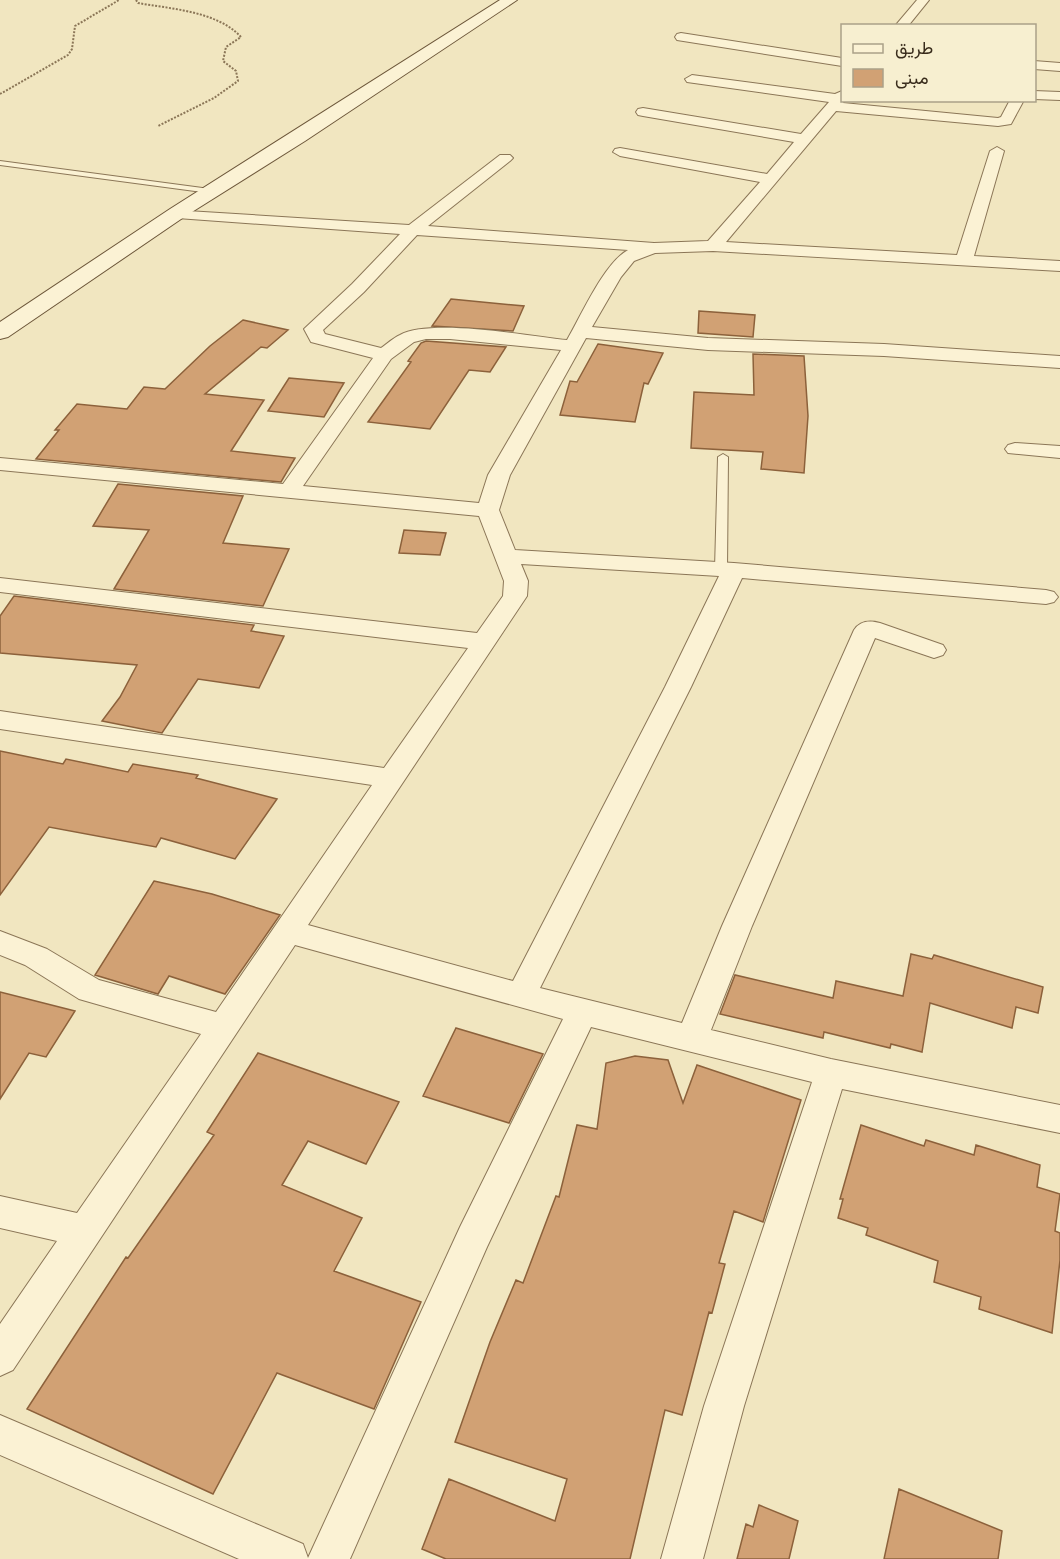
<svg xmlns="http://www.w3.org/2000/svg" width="1060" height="1559" viewBox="0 0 1060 1559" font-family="Lora,Vazirmatn,serif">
	<rect width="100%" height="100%" fill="#f1e6c0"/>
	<path fill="#d1a174" stroke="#8c613b" stroke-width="1.5" d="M451,299L524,306L513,331L432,326Z
		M699,311L755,315L753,337L698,333Z
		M243,320L288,330L267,348L261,347L205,394L264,400L231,451L295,458L281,482L36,459L59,430H55L77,404L127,409L144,387L165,389L210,346Z
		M426,341L506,347L490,372L469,370L430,429L368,422L411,362L408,361L421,343Z
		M598,344L663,353L648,384L644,383L635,422L560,415L570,381L577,382Z
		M753,354L804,356L808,416L804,473L761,469L763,452L691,448L694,392L754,395Z
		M289,378L344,383L324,417L268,411Z
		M118,484L243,496L223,543L289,549L263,606L114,589L149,530L93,526Z
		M404,530L446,533L440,555L399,553Z
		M14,596L254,625L251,631L284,636L259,688L198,679L162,733L102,721L120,697L137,665L0,653V616Z
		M0,751L63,764L66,759L128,772L133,764L198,775L196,778L277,799L235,859L161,838L156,847L49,827L0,895Z
		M154,881L212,894L280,915L225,994L169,976L158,994L95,975Z
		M911,954L932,959L934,955L1043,987L1038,1013L1016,1007L1012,1028L930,1003L922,1052L891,1044L890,1048L824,1032L823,1038L720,1014L735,975L833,998L836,981L903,996Z
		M0,992L75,1011L46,1057L29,1053L0,1099Z
		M456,1028L543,1054L509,1123L423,1096Z
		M258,1053L399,1102L366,1164L308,1141L282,1185L362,1218L334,1271L421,1302L374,1409L277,1373L213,1494L27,1409L126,1257L128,1258L214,1135L207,1132Z
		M635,1056L668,1060L683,1103L697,1065L801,1100L763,1222L734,1211L719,1263L725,1264L712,1313L709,1312L682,1415L665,1410L630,1559H446L422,1549L449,1479L555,1521L567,1479L455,1442L490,1342L516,1280L523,1283L556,1196L559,1197L577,1125L597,1129L606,1063Z
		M861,1125L924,1146L926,1140L974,1155L976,1145L1040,1165L1037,1187L1060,1194L1055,1231L1060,1233V1260L1052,1333L979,1309L981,1297L934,1282L938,1261L866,1235L868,1228L838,1218L843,1199H840Z
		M899,1489L1002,1531L998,1559H884Z
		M759,1505L798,1521L789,1559H737L746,1524L753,1527Z"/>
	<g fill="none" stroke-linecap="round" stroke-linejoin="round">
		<defs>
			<path id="lane" d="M0,161L210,189L214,191L210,193L0,165Z
				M723,454L728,457L727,569L721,572L715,569L718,457Z"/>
			<path id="street" d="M917,0H929L908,26H895Z
				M681,33L842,58V66L677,40L675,37L677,34Z
				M1034,61L1060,63V71L1034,69Z
				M692,75L835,94L842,91V100H845L843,103L998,118L1001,117L1010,100H1024L1011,124L998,126L836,111L726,242L957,255L990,151L997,147L1004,151L974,256L1060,261V271L713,251L655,253L634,261L621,277L592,327L708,338L884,344L1060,356V368L884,356L708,350L586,338L510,475L499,510L515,550L734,563L1046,590L1054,592L1058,597L1054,602L1046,604L742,578L691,687L540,988L682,1023L722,926L854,630C860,621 869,620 880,623L943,645L946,650L943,655L934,658L875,638L752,926L711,1030L831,1059L1060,1105V1133L842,1089L744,1406L703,1559H661L704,1406L812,1082L591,1027L487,1247L350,1559H239L0,1455V1415L303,1544L308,1558L460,1227L563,1019L295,945L13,1370L0,1376V1324L57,1241L0,1228V1196L77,1213L201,1034L79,999L25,965L0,955V931L47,949L99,980L216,1012L372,785L0,729V711L384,768L468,648L0,592V578L477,633L503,596L504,581L479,516L0,470V458L283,484L373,358L311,342L304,329L352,284L400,234L177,218L171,216L169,213L171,210L409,225L500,155H510L513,158L510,161L428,226L654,243L708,241L760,182L620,156L613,152L615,149L620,148L767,174L794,142L643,116L638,115L636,112L638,109L643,108L801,134L829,102L687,82L685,79ZM417,235L628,250C604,263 581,316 567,340C529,336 431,318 400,335C393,338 387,344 381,348L325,334L323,330L364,292ZM426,339H450L561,350L488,475L479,503L303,486L391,359L414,342ZM521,564L719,576L665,687L513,981L308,925L527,596L528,581Z
				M1034,91L1060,92V100L1034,99Z
				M1015,443L1060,446V458L1008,453L1005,449L1008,445Z"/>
			<path id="secondary" d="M500,0H517L305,141L184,217L8,337L0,339V322L170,209Z"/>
		</defs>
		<use href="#lane" stroke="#8b7657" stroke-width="2"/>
		<use href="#street" stroke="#8b7657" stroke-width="2"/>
		<use href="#secondary" stroke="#6d573a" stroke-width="2"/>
		<path stroke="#8b7657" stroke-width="2" stroke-dasharray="2 1.5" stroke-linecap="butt" d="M136,0L138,3C171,9 217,11 241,37L226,47L223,61L236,71L238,81L214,98L158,126
			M0,94L68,55L72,49L75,26L119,0"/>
		<use href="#lane" fill="#fbf2d4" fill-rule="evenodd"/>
		<use href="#street" fill="#fbf2d4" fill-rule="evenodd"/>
		<use href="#secondary" fill="#fbf2d4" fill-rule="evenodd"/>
	</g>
	<rect x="841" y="24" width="195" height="78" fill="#f7efd0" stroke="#aba188" stroke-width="1.5"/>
	<rect x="853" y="44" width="30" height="9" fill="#fbf2d4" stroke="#aba188" stroke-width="1.5"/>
	<text x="895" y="54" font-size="18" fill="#392c1c">طريق</text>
	<rect x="853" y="69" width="30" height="18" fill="#d1a174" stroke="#aba188" stroke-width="1.5"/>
	<text x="895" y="84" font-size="18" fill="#392c1c">مبنى</text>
</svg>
